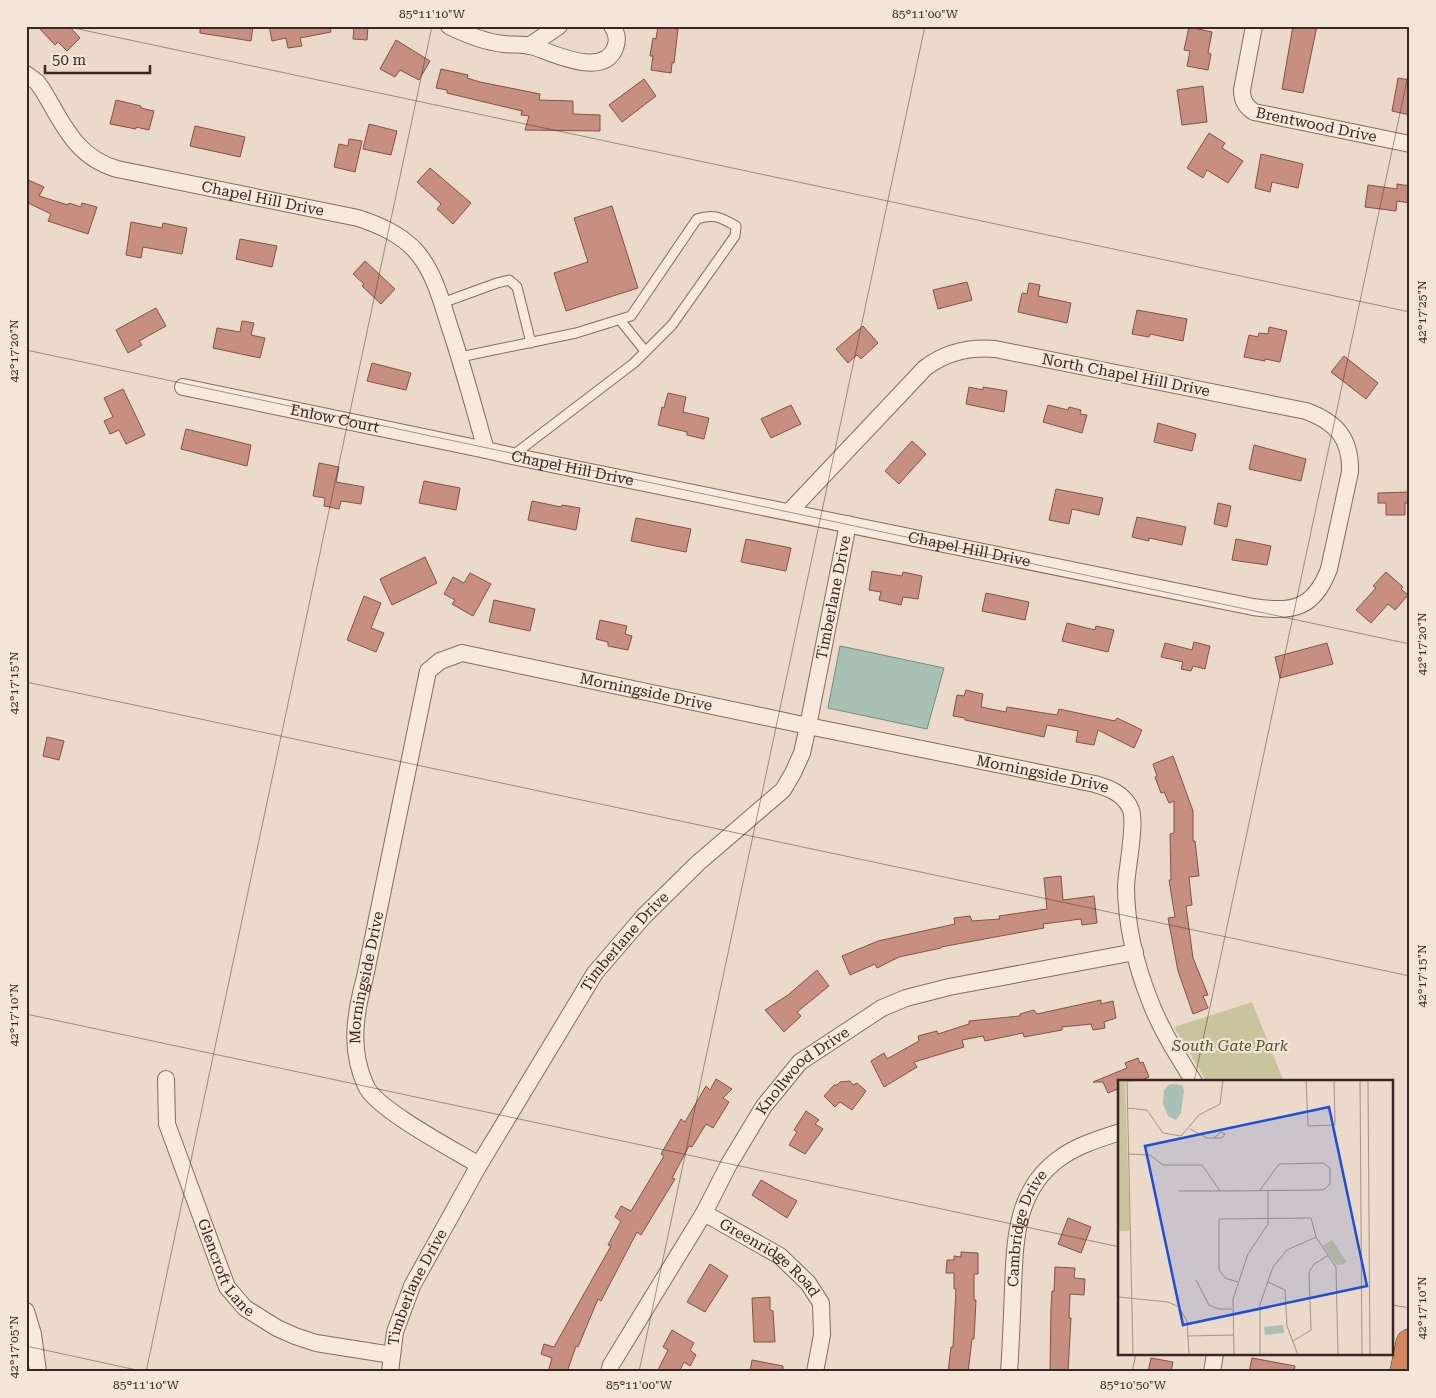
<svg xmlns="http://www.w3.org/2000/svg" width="1436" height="1398" viewBox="0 0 1436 1398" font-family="'Roboto Serif',serif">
	<rect width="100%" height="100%" fill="#ebd9c9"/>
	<path fill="#c9c49d" d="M1252,1002L1284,1082H1207L1174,1027Z"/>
	<path fill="#a9c0b4" stroke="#708e80" d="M840,646L944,668L927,729L828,708Z"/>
	<path fill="#c78f82" stroke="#845147" d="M37,26H69L80,38L67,51L58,42L55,45Z
		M200,26H253L251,41L200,33Z
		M269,26H330L331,32L300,38L302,46L288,48L286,38L272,41Z
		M354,26H368L367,40L353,39Z
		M658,26L678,29L674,63H672L671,73L651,70L653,56H650L653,38L656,39Z
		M1293,26H1317L1303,93L1282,89Z
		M1189,27L1212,32L1208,53L1211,54L1208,70L1187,66L1190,51L1184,50Z
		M396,40L430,61L419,80L400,70L395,77L380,69Z
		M441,69L468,75L467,78L480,82L540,94L539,100L573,101V114L600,115V131L525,130L529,116L521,115L522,111L447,93V90L436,88Z
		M1398,78L1410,80V115L1392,111Z
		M644,79L656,96L622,122L609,105Z
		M1203,86L1207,122L1182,125L1177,90Z
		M116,100L141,106V108L154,111L149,130L136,127V129L110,124Z
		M369,124L397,131L391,155L363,149Z
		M195,126L245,137L240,157L190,146Z
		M1209,133L1225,143L1222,148L1243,161L1228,183L1207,170L1203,178L1187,168Z
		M349,139L362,141L355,172L334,167L339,144L348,146Z
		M1261,154L1303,164L1298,188L1272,182L1270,192L1255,188Z
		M430,168L471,203L453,224L437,209L441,204L417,182Z
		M26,179L44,187L39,196L68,205L69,203L81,207L82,203L97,207L88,234L48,221L51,214L26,202Z
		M1397,184L1410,186V203L1397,201L1396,211L1365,207L1368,185L1397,189Z
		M612,206L638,288L566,311L554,273L588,262L574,218Z
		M131,222L162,228L163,223L187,228L182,254L143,247L141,258L126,255Z
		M240,239L277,246L272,267L236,259Z
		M365,261L395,289L381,304L362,286L364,284L353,274Z
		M967,282L972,300L938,309L933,290Z
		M1029,283L1040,285L1038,296L1071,303L1067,323L1018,312L1022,293L1027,294Z
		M156,308L166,326L139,341L142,345L128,353L116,330Z
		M1137,310L1187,319L1183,341L1150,334L1149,337L1132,334Z
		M242,321L254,323L251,335L265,338L260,358L213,348L217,328L240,332Z
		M863,326L878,343L861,359L857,355L848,363L836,349Z
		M1269,327L1287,331L1280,362L1265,359V361L1244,357L1249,335L1258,337L1259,333L1268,334Z
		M1344,356L1378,383L1366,399L1331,372Z
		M372,363L411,373L406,390L367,381Z
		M969,387L983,390V387L1007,391L1004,412L966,404Z
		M123,389L145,435L126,444L119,430L110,434L104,421L113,417L104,398Z
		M668,393L686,397L683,412L709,418L704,439L687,435V432L658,425L662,407L664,408Z
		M791,405L801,424L771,438L761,419Z
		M1048,405L1068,410L1069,407L1081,410L1080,414L1087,415L1082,433L1043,422Z
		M1158,423L1196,434L1192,451L1154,442Z
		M186,429L251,445L247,466L181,449Z
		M912,441L926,454L899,484L885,471Z
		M1254,445L1306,459L1301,481L1249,469Z
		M319,463L339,467L336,482L364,487L361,504L341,501L339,509L324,506L325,498L313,496Z
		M424,481L460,488L456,510L419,503Z
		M1056,489L1103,498L1099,515L1072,509L1069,524L1049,520Z
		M1410,492V503H1405V515H1386V503H1378V493Z
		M532,501L561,507L562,505L580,508L576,530L528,520Z
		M1218,503L1231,506L1227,527L1214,524Z
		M1137,517L1186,527L1182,545L1149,538V541L1132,537Z
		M636,518L691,529L686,552L631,541Z
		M746,539L791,548L786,571L741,562Z
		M1236,539L1271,546L1267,565L1232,560Z
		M425,557L437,583L392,605L380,579Z
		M872,571L902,576L903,572L922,576L918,599L903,597L901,605L879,600L881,592L869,590Z
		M1386,572L1403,587L1401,589L1408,595L1395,610L1388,604L1371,623L1356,610L1376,588L1373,586Z
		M470,573L491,584L473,616L452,604L455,600L444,594L453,577L464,583Z
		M986,593L1029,602L1025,620L982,611Z
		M364,596L381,603L371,628L384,633L376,652L347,640Z
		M494,600L535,609L530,631L489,622Z
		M600,620L627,626L625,634L632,636L628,650L608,646V642L596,639Z
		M1067,623L1095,630L1096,626L1114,630L1108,652L1062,641Z
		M1194,642L1210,646L1205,669L1193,666L1191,671L1181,669L1183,662L1161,657L1165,643L1192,650Z
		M1327,643L1333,664L1280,678L1275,657Z
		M966,690L983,694L981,707L1006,712L1007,707L1057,715L1059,709L1115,721L1117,718L1142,730L1134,748L1098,730L1094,745L1076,742L1078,731L1047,725L1044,737L965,720V718L953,716L957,695L964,696Z
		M47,737L64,741L59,760L43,756Z
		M1173,756L1193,811V841H1195L1199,876L1189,877L1192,905L1186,906L1193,958L1208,995L1203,996L1208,1008L1193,1014L1178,971L1168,918L1175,917L1169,880H1171L1170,834L1174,833V801L1169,803L1164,792L1161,793L1155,777L1157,776L1153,764Z
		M1061,876L1063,900L1094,896L1097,923L1082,925L1081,919L1043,924L1044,928L941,947V948L899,957L877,968L875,964L850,975L842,956L878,941L955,924L954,918L970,916L972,921L1000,919L999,916L1047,909L1044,878Z
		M817,970L829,986L797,1012L801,1016L784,1032L765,1010L788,995Z
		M1101,1000V1004L1113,1001L1116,1018L1104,1022L1105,1028L1093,1030L1091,1024L1062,1027V1030L1024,1037L1023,1033L985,1041L983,1036L962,1040L964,1047L914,1062L917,1067L884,1087L871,1061L884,1053L887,1059L919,1041L918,1036L937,1031L938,1034L969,1024V1021L1020,1016V1014L1034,1010L1037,1014Z
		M1138,1058L1140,1063L1143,1062L1149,1077L1137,1082H1120V1088L1108,1093L1103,1082H1093L1127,1068L1125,1063Z
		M716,1079L732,1089L723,1098L729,1102L713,1128L706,1124L692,1147L689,1146L672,1178L675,1179L641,1235L637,1232L601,1301L598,1299L578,1347L576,1346L567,1372H548L552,1358L541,1354L544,1344L554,1347L611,1246L608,1245L621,1221L615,1217L621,1206L631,1211L664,1156L661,1154L681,1119L685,1122L706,1086L710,1090Z
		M850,1081L853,1085L857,1083L866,1091L852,1110L840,1102L835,1107L824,1096L834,1085H837L840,1082Z
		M806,1111L819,1120L815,1124L823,1129L805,1154L789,1145L797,1132L794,1130Z
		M761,1180L797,1201L787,1218L752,1195Z
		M1068,1218L1091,1227L1081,1253L1058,1244Z
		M961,1252L978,1253V1274H974V1300H976L974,1339H972L968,1372H948L951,1347H953L956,1289H954V1273H946L947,1260H954V1256L961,1257Z
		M710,1264L728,1276L705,1312L687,1302Z
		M1055,1267L1075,1268L1074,1278L1085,1279L1084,1295L1070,1294L1069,1318H1071L1068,1372H1050L1051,1307L1052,1291H1054Z
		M770,1297V1310L773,1311L775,1342H754L752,1298Z
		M672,1330L694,1343L690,1350L696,1355L690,1366L684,1362L679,1372H657L668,1350L663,1347Z
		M1151,1358L1173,1362L1171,1372H1148Z
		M1252,1358L1295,1366L1294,1372H1249Z
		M752,1360L783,1366V1372H750Z"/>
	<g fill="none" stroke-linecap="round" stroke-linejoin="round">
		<defs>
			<path id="service" d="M442,303L497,283L509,280L517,287L531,343
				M620,320L645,351
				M460,357L576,333L631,316L697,219C714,213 721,218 736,226L735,236L672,325L634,363L512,456"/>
			<g id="minor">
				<path d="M449,26C467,35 485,42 504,44C513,45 523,44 531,46C551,52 603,79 615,48C618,41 617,33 612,26"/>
				<path id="s1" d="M1254,26L1242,90C1242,100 1245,106 1254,112L1410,144"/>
				<path d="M529,46L559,26"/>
				<path id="s2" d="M26,74L37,82L42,89C63,123 75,157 117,169L358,218C379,225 398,233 414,249C433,269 441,299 449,325C463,366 474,408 486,450L512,456L1253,607C1292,613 1314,609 1329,569L1350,472C1351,438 1336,422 1306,411L995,349C969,347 946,352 925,368L789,512"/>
				<path id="s3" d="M183,387L486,450"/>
				<path id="s4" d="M166,1079L167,1124L227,1287L245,1308L277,1328L295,1336L316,1343L392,1355"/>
				<path id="s5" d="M479,1165C454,1150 376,1109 366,1086C349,1050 355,1014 365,977L428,671L440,661L462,653L808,726L1095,784C1109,788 1125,794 1131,810C1136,825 1127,867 1126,886C1126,924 1136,966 1150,1001C1161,1030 1178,1056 1194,1082"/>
				<path id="s6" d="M704,1213L780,1256L808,1283L821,1303L822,1335L815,1372"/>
				<path d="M26,1311L33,1334L38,1372"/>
				<path id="s7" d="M390,1372L395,1332L412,1286L479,1165L595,973L644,916L698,863L783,790L793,773L802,753L808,726L848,524"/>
				<path id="s8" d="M609,1372L611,1365L704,1213L729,1164L764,1106L800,1062L882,1008L906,998L949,987L1135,952"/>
				<path id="s9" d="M1009,1372C1011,1344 1012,1316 1013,1288C1015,1239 1016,1189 1060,1158C1078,1145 1099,1139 1120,1132"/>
				<path d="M1212,1372L1215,1354"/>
			</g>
			<path id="motorway" d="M1404,1372L1410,1343"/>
		</defs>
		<use href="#service" stroke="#876b5f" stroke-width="11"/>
		<use href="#minor" stroke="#876b5f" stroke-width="18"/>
		<use href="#motorway" stroke="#553b33" stroke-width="29"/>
		<use href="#service" stroke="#f7e9dc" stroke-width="9"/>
		<use href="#minor" stroke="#f7e9dc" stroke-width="16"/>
		<use href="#motorway" stroke="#d38761" stroke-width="28"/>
	</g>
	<path fill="none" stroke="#382721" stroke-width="1" stroke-opacity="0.45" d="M64,26L1410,312M26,350L1410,644M26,682L1410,976M26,1014L1120,1247M1194,1082L1410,66M1392,1305L1410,1308M26,1346L146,1372M146,1372L432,26M639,1372L925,26M1132,1372L1136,1354"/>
	<g text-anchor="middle" stroke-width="4.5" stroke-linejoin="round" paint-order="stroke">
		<g font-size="15" fill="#382721" stroke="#f3e5d8">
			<text dy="5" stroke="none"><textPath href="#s1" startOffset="155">Brentwood Drive</textPath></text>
			<text dy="5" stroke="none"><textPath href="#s2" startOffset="284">Chapel Hill Drive</textPath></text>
			<text transform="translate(1126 375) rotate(11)" y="5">North Chapel Hill Drive</text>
			<text dy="5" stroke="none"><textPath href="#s3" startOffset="155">Enlow Court</textPath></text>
			<text dy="5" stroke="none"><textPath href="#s2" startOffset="749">Chapel Hill Drive</textPath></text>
			<text dy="5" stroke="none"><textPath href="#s2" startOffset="1154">Chapel Hill Drive</textPath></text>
			<text dy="5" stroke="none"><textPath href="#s7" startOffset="915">Timberlane Drive</textPath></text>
			<text dy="5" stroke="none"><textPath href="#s5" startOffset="790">Morningside Drive</textPath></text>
			<text dy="5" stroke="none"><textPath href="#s5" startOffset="1195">Morningside Drive</textPath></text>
			<text dy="5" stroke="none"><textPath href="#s7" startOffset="495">Timberlane Drive</textPath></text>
			<text dy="5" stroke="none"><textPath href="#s5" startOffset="250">Morningside Drive</textPath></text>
			<text dy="5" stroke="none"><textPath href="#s8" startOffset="361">Knollwood Drive</textPath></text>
			<text dy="5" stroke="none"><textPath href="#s9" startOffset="146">Cambridge Drive</textPath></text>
			<text dy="5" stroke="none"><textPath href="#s6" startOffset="80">Greenridge Road</textPath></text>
			<text dy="5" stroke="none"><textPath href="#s4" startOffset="201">Glencroft Lane</textPath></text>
			<text dy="5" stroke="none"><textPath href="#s7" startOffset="90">Timberlane Drive</textPath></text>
		</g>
		<g font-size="15" font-style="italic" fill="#525329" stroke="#f3e5d8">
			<text x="1230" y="1051">South Gate Park</text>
		</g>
	</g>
	<g transform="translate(1118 1080)">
		<rect width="275" height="275" fill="#ebd9c9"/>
		<path d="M0,0H7L12,151H0ZM214,160L228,181L226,184L219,185L205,166Z" fill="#c9c49d"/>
		<path d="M52,4L64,5L66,10L63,33L58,40L50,36L45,24L46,10ZM165,245L166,253L147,255L146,247Z" fill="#a9c0b4"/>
		<path fill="none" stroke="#a39286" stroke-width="1" d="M9,0L15,275M86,0H105M188,0L190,46L217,45L216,0M242,0L244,275M250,0L252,275M9,1L26,0M9,28L29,30L45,53L63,56L81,35L102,24L105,0M72,49L89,58H104L107,54L103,52L96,58M10,74L32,75L45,85H84L102,111H105L204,110L207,109L212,104V88L205,83L161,84L142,110M61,111H102M78,200L91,225L101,229H114M120,202L107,198L101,190V139L193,138L198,157L218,187L220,275M150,202L167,210L169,246L180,275M0,217L50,222L61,227L69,241L71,275M70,256L115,255M175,261L193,250L191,192L196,184L211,175M116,275L115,219L130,174L150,144V110M142,275V224L155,187L169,170L198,157"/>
		<path fill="#1d4ed8" fill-opacity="0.15" stroke="#1d4ed8" stroke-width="2.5" d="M211,27L249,206L65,245L27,66Z"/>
		<rect width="275" height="275" fill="none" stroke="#382721" stroke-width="2.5"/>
	</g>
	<rect width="1436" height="1398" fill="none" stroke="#f3e5d8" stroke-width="55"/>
	<path d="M45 65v8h105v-8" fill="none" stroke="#382721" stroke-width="2.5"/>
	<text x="52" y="65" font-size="15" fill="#382721" stroke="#f3e5d8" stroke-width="4" paint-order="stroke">50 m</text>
	<rect x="28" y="28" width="1380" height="1342" fill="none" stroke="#382721" stroke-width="2"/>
	<g font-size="12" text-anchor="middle" fill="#382721">
		<text x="432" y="18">85°11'10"W</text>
		<text x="925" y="18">85°11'00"W</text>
		<text transform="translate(1422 312) rotate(-90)" y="4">42°17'25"N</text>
		<text transform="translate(14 351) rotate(-90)" y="4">42°17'20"N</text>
		<text transform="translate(1422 644) rotate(-90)" y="4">42°17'20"N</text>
		<text transform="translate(14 683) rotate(-90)" y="4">42°17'15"N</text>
		<text transform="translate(1422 976) rotate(-90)" y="4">42°17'15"N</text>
		<text transform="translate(14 1015) rotate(-90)" y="4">42°17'10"N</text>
		<text transform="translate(1422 1308) rotate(-90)" y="4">42°17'10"N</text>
		<text transform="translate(14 1347) rotate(-90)" y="4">42°17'05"N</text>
		<text x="146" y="1389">85°11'10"W</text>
		<text x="639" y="1389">85°11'00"W</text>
		<text x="1133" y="1389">85°10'50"W</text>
	</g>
</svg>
